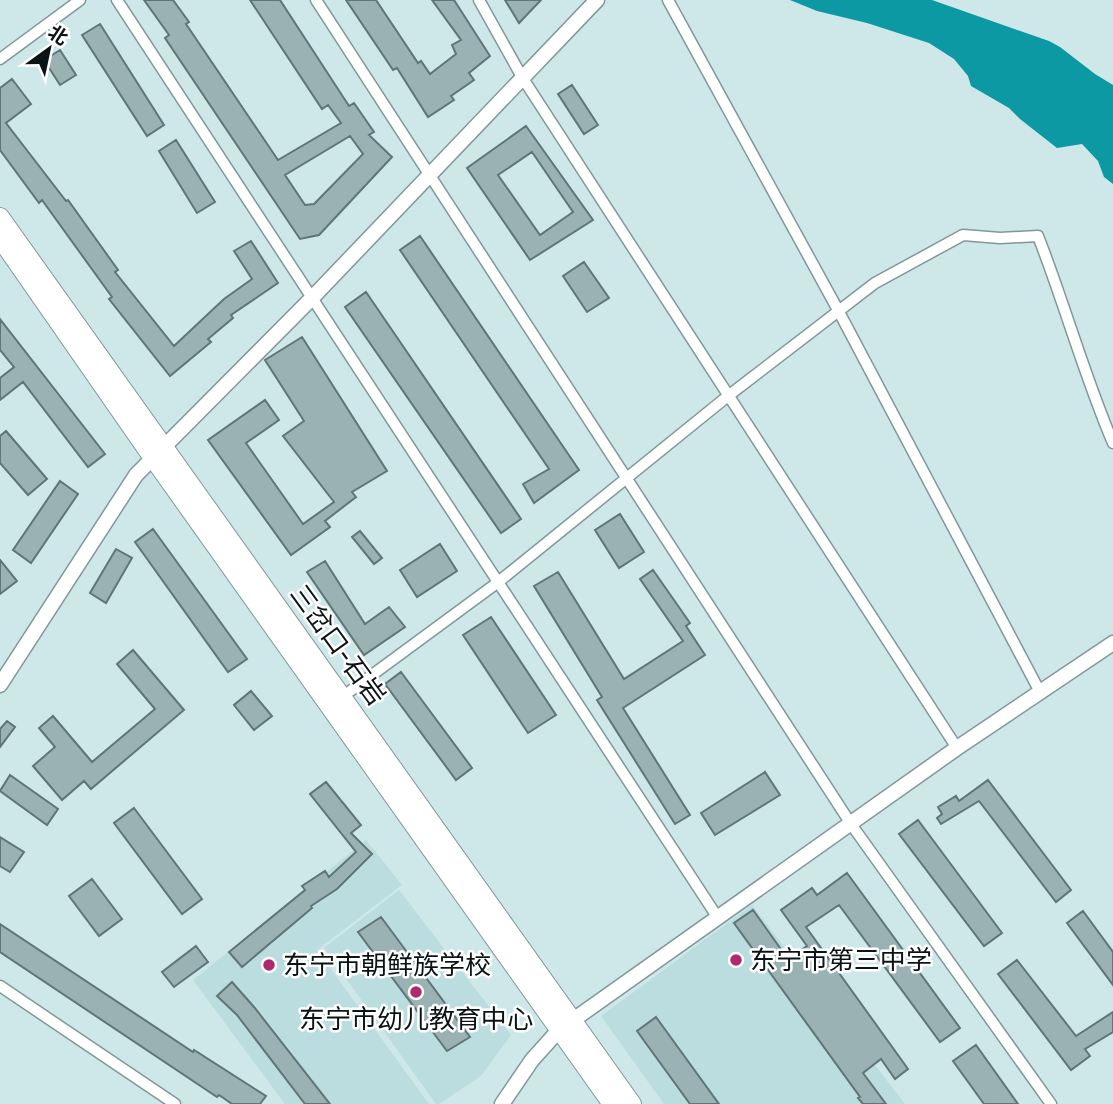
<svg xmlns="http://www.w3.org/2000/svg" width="1113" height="1104" viewBox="0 0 1113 1104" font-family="Cabin,'Noto Sans SC',sans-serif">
	<rect width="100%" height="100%" fill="#cee7e9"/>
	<path fill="#bbdde0" d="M366,840L402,885L317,950L429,1104H285L193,980Z
		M399,890L511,1035L481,1076L439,1104H436L324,948Z
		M752,905L905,1104H664L601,1016Z"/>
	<path fill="#0c99a3" d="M790,0H932L1049,41L1060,47L1095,74L1113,85V184L1104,177L1098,161L1082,144L1057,148L1020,119L1009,108L971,86L968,76L954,59L929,43L867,23L817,11Z"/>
	<path fill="#9ab2b4" stroke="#5f7577" stroke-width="2" fill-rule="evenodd" d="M144,0H173L189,22L186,24L278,160L341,123L328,105L322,109L250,0H280L349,106L354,103L374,132L369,135L392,157L319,235L300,239L165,38L169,35ZM350,136L363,154L314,204L305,205L285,175Z
		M346,0H376L418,63L421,61L430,74L456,54L452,45L461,40L432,0H454L490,56L469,73L474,80L451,96L454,100L428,117L397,68L393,70Z
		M505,0H541L519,23Z
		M100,24L164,125L147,136L82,35Z
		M60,50L76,75L60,85L44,60Z
		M12,79L31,104L6,123L66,201L68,200L118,270L115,272L174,346L224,299L252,279L234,251L251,241L278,283L231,315L233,318L208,339L211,342L170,376L109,299L112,297L42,200L39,203L0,150V88Z
		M572,85L598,125L584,134L558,94Z
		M526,126L593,220L530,260L467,168ZM532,152L573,212L540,235L498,175Z
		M176,140L215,202L197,213L159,151Z
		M420,236L579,470L534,503L523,484L549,469L400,250Z
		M584,262L609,298L587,312L563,276Z
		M366,292L521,519L501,533L345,307Z
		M0,319L105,454L88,467L23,382L0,400V378L14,367L0,350Z
		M302,337L387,471L352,492L356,497L325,521L330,527L291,555L208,440L265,400L279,420L246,443L303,524L334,502L283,436L304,421L265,360Z
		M6,431L47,479L28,495L0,463V436Z
		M60,481L78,494L31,563L13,550Z
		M620,514L644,552L619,568L595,530Z
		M153,529L247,659L228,672L135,542Z
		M360,531L382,558L374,564L352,537Z
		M440,544L457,571L417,597L400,570Z
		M116,549L132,558L106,603L90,593Z
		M0,560L17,581L0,594Z
		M325,561L365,624L389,607L405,627L364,655L307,572Z
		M653,570L690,623L686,626L705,655L623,708L690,815L675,824L597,700L602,697L534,586L558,572L624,679L683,641L640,579Z
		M491,617L556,715L528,733L463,635Z
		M133,650L184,710L91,789L84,781L62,800L33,766L55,747L39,728L53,716L92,762L155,709L117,664Z
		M401,672L472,768L456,780L385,684Z
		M251,691L272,716L254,730L234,705Z
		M7,721L15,727L0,747V729Z
		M765,772L780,795L715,835L701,813Z
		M10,775L58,809L47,825L0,791Z
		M988,780L1071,890L1056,902L979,801L941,824L937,818L942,814L938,807L956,796L959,801Z
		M326,782L361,825L351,833L372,854L337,889L311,906L312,908L242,967L229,952L305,890L302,886L325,871L329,877L356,852L310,794Z
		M134,808L202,899L182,914L114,823Z
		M918,820L1002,933L984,946L899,834Z
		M0,837L24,852L10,872L0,866Z
		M847,873L960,1028L940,1042L839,905L806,927L908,1069L895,1079L881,1059L863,1073L886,1104H863L858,1098L860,1097L734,923L753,910L788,959L807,946L781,910L812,888L817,895Z
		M92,879L122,919L99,936L69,896Z
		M1083,911L1113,952V985L1067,923Z
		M381,917L470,1037L447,1051L358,932Z
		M0,924L193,1052L194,1050L266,1096L260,1104H232L219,1095L217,1097L0,952Z
		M196,946L208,962L174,987L162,972Z
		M1017,960L1076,1036L1113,1012V1032L1085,1049L1090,1056L1071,1070L998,974Z
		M232,982L254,1007L330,1104H305L237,1015L217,996Z
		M656,1017L719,1104H690L637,1031Z
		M976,1045L1018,1104H984L953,1061Z"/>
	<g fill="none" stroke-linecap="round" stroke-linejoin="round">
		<defs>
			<path id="minor" d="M117,0L718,918
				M316,0L851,824L1051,1104
				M479,0L522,77L957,748
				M668,0L838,310L1040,692
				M0,59L80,0
				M338,700L497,583L728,396L875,283L963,235L1000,238L1038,236C1065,305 1084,375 1113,443
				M0,986L175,1104"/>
			<path id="tertiary" d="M0,685L136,475L311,299L597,0
				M502,1104L532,1060L559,1030L957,748L1113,643"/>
			<path id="trunk" d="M0,217L632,1104
				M0,238L153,458L612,1104"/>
		</defs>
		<use href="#minor" stroke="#81989a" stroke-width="13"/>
		<use href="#tertiary" stroke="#81989a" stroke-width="17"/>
		<use href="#trunk" stroke="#81989a" stroke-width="20"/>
		<use href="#minor" stroke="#fff" stroke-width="10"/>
		<use href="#tertiary" stroke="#fff" stroke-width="14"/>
		<use href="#trunk" stroke="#fff" stroke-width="18"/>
	</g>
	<g fill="#ae296f" stroke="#fff" stroke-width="2.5">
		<circle cx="736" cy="960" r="7"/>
		<circle cx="269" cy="965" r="7"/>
		<circle cx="416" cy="992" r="7"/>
	</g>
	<g text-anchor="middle" stroke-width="5" stroke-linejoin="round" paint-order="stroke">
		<g font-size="26" fill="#0b1314" stroke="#fff">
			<text transform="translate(338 645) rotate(54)" y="9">三岔口-石岩</text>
		</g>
		<g font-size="26" fill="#0b1314" stroke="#fff" text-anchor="start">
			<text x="750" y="969">东宁市第三中学</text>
			<text x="283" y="974">东宁市朝鲜族学校</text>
			<text x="416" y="1028" text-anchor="middle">东宁市幼儿教育中心</text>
		</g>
	</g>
	<g transform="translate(49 49) rotate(33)" stroke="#ffffff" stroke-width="5" paint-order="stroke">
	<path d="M0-5L12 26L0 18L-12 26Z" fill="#0b1314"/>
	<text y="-10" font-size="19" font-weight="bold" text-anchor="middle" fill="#0b1314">北</text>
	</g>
</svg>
